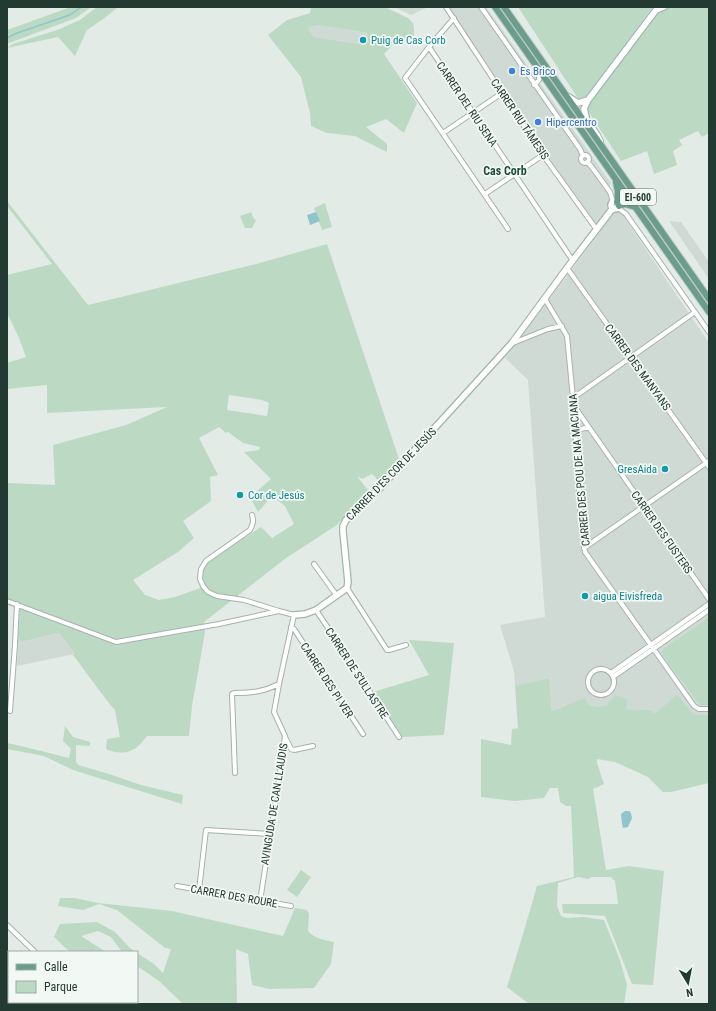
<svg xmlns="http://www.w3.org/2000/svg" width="716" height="1011" viewBox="0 0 716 1011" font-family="'Roboto Condensed',sans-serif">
	<rect width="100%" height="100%" fill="#e2ebe6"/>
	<path fill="#d0dad5" d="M394,7H428L411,15Z
		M449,7H486L611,183L608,193L709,343V715L693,714H654L650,710L626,709L607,705L597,707L589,705H566L552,711L549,678L515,686L514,671L500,625L545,617L528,380L505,358L600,232L529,131Z
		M317,25L368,33L366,45L314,37L308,28Z
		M669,221L681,222L709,262V279Z
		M59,633L75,654L17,666L18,637L21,642Z"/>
	<path fill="#bcdac3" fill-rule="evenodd" d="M68,7H91L76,18L9,43L7,42V30L68,8Z
		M97,7H118L106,17L87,30L75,56L58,37L7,48L13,44L60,29L80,20Z
		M311,7H385L408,18L413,23L414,29V35L411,40L400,37L384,54L417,103L404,133L386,119L366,127L387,144V152L355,136L327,133L311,126L310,113L301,77L268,35L287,20L310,13ZM317,25L368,33L366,45L314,37L308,28Z
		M518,7H653L651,9L636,30L581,103Z
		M658,7H709V133L702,137L698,131L679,140L682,145L673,151L677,165L654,174L647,151L621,161L586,108Z
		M7,201L88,305L256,264L327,244L400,462L384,481H379L372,474L362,479L357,476L371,494L344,517L337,525L286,558L204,622L205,632L192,706L189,736H147C143,741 138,748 132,750C124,754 114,753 106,749L107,739L120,737L115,710L108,702L73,655L75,654L59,633L21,642L18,637L20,609L7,605V483L55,485L53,445L126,425L167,407L47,413V385L7,389V363L26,357L19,338L7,313V275L52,264L7,206ZM229,395L262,400L269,403L267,416L227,410ZM219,427L226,433L228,432L243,443L260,447L259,450L244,452L271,479L250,497L258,512L272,496L285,506L294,524L272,538L261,527L209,561C200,572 201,574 206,586L175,597L159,600L145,595L133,580L178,552L194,538L183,521L211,501L210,477L218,475L199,438Z
		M325,203L332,227L322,230L314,208Z
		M251,212L254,219L256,220L252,228H245L240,216Z
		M709,617V705H700L663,656L662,651L665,648Z
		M409,640L454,643L444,735L401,737L373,692L429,675Z
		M549,678L552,711L584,698L589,705L597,707L607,705L615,695L627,699L626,709L651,710L654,714L677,695L693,714L709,715V783L671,792H663L648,777L615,762L597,759V763L604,784L593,789L606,870L629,866L664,871L653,985L632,984L605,916L563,913L562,904H618L615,881L611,877H592L588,879L578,877L558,883L557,906L561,916L567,918L584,917L604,920L620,960L627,985L624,1004H529L507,987L523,934L537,886L574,877L571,806H566L560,802L558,788H550L544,798L515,801L481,797V739L511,745L512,729L518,728L515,686Z
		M65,726L73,737L90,742V746L76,745V762L78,765L109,774L141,785L183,795L182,804L73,770L44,756L7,749V743L17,745L69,758L71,749L63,741Z
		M301,870L311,877L297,897L287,890Z
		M60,898H75L98,903L172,911L283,936L295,908L307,910L309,914L308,931C315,939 324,940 334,942L331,964L314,988L270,989L252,985L248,954L236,949L237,1004H183L159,981L137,966V953L154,964L163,973L171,949L165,948L117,910L99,904L83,910L58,906Z
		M97,922L115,932L130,948L136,952H122L111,937L98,931L81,936L106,952H70L54,937L60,924Z"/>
	<path fill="#8ec6cc" d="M316,212L320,221L310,225L307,215Z
		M625,811H629L631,813L632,818L628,827L623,828L622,824L621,814Z"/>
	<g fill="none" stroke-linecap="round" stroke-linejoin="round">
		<path stroke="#8ec6cc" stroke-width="1.5" d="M7,38L17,33L70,15L81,7"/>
		<defs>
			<path id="street" d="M446,7L543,155L597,230
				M481,7L580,149L583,156
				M454,18L429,47L405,78L508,229
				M429,47L573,261
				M534,85L539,80V71
				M586,117L598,135L601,141
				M443,133L502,93
				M581 159a4 4 0 1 1 8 0a4 4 0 1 1-8 0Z
				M587,162L591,166L610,192L613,202
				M485,194L543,155
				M618,208L626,214L709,332
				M567,268L709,467
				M545,299L567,336L573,398L582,533L585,552L694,706L699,709H709
				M513,343L548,329L562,326
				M573,398L695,312
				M574,406L709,599
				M575,434C579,429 582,428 588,428
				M252,515C254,521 253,524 250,530L206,561L201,569L200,579L203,586L208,592L217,596L244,600L279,611
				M584,548L709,461
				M314,564L337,596
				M347,588L387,650H389L406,645
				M7,601L116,642L219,624L279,611L294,615L279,684L274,712L285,736L278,786L260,901
				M316,610L356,670L399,737
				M291,627L294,629L363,734
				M588 682a13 13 0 1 1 26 0a13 13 0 1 1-26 0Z
				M611,673L709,604
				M613,677L709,610
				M10,711L15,645L17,604
				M285,737L291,749L294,750L313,746
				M235,773L232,694L234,693C251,693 263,692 279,684
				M177,886L291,906
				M199,890L206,830L270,834
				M7,925L35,952
				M89,1002L91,1004"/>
			<path id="secondary" d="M569,97L578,103L588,100
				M586,117L584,109L588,100L656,10L664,7
				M611 205a4 4 0 1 1 8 0a4 4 0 1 1-8 0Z
				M294,615L305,614L316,610L347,588L348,582L343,532V526L346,520L379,489L512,343L567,268L613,208"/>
			<path id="primary" d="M495,7L709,312
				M504,7L709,299
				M616,182L618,192L617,202
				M619,206L625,204L635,207"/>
		</defs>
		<use href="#street" stroke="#a5b2ad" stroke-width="6"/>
		<use href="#secondary" stroke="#a1b6ad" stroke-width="8"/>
		<use href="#primary" stroke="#c1c8c6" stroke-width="8"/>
		<use href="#street" stroke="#fff" stroke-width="4"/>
		<use href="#secondary" stroke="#fff" stroke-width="5.5"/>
		<use href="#primary" stroke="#6a9d8c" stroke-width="6"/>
	</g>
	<g fill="#0f9aa8" stroke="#f2f8f4" stroke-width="1.5">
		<circle cx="363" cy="40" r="4"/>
		<circle cx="665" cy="469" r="4"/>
		<circle cx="240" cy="495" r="4"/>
		<circle cx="585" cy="596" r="4"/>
	</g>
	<g fill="#3f7fe0" stroke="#f2f8f4" stroke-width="1.5">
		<circle cx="512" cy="71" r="4"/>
		<circle cx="538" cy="122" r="4"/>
	</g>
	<g text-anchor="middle" stroke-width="3.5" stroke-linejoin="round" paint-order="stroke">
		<rect fill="#f2f8f4" stroke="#61736d" stroke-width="1" x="620" y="189" width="36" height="16" rx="3"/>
		<g font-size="10" font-weight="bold" fill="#233a33">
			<text x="638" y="201">EI-600</text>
		</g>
		<g font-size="11" fill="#0d838f" stroke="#f2f8f4" text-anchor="start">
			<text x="371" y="44">Puig de Cas Corb</text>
			<text x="657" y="473" text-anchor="end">GresAida</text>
			<text x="248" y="499">Cor de Jesús</text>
			<text x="593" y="600">aigua Eivisfreda</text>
		</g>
		<g font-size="11" fill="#366cbe" stroke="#f2f8f4" text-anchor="start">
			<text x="520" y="75">Es Brico</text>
			<text x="546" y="126">Hipercentro</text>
		</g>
		<g font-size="11" fill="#233a33" stroke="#f2f8f4">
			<text transform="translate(467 104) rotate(56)" y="4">CARRER DEL RIU SENA</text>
			<text transform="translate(520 119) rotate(56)" y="4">CARRER RIU TÁMESIS</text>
			<text transform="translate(638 367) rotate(54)" y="4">CARRER DES MANYANS</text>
			<text transform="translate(579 470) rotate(-95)" y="4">CARRER DES POU DE NA MACIANA</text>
			<text transform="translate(391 474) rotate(-46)" y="4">CARRER D'ES COR DE JESÚS</text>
			<text transform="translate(662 532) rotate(55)" y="4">CARRER DES FUSTERS</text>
			<text transform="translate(357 673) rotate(57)" y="4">CARRER DE S'ULLASTRE</text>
			<text transform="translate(327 680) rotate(57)" y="4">CARRER DES PI VER</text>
			<text transform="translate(274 804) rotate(-81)" y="4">AVINGUDA DE CAN LLAUDIS</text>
			<text transform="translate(234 896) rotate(10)" y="4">CARRER DES ROURE</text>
		</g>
		<g font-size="12" font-weight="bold" fill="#214b3e" stroke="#f2f8f4">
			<text x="505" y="175">Cas Corb</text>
		</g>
	</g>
	<rect width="716" height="1011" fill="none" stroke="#233a33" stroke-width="16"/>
	<rect x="8" y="951" width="130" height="52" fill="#f2f8f4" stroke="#9faca7"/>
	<rect x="16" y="964" width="20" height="6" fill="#6a9d8c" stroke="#9faca7"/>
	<text x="44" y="971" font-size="12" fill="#233a33">Calle</text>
	<rect x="16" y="981" width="20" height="12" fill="#bcdac3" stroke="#9faca7"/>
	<text x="44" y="991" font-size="12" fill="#233a33">Parque</text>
	<g transform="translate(688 983) rotate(170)" stroke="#f2f8f4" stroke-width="3" paint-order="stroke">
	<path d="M0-3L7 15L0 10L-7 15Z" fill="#233a33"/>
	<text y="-6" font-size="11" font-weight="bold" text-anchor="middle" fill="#233a33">N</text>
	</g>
</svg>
